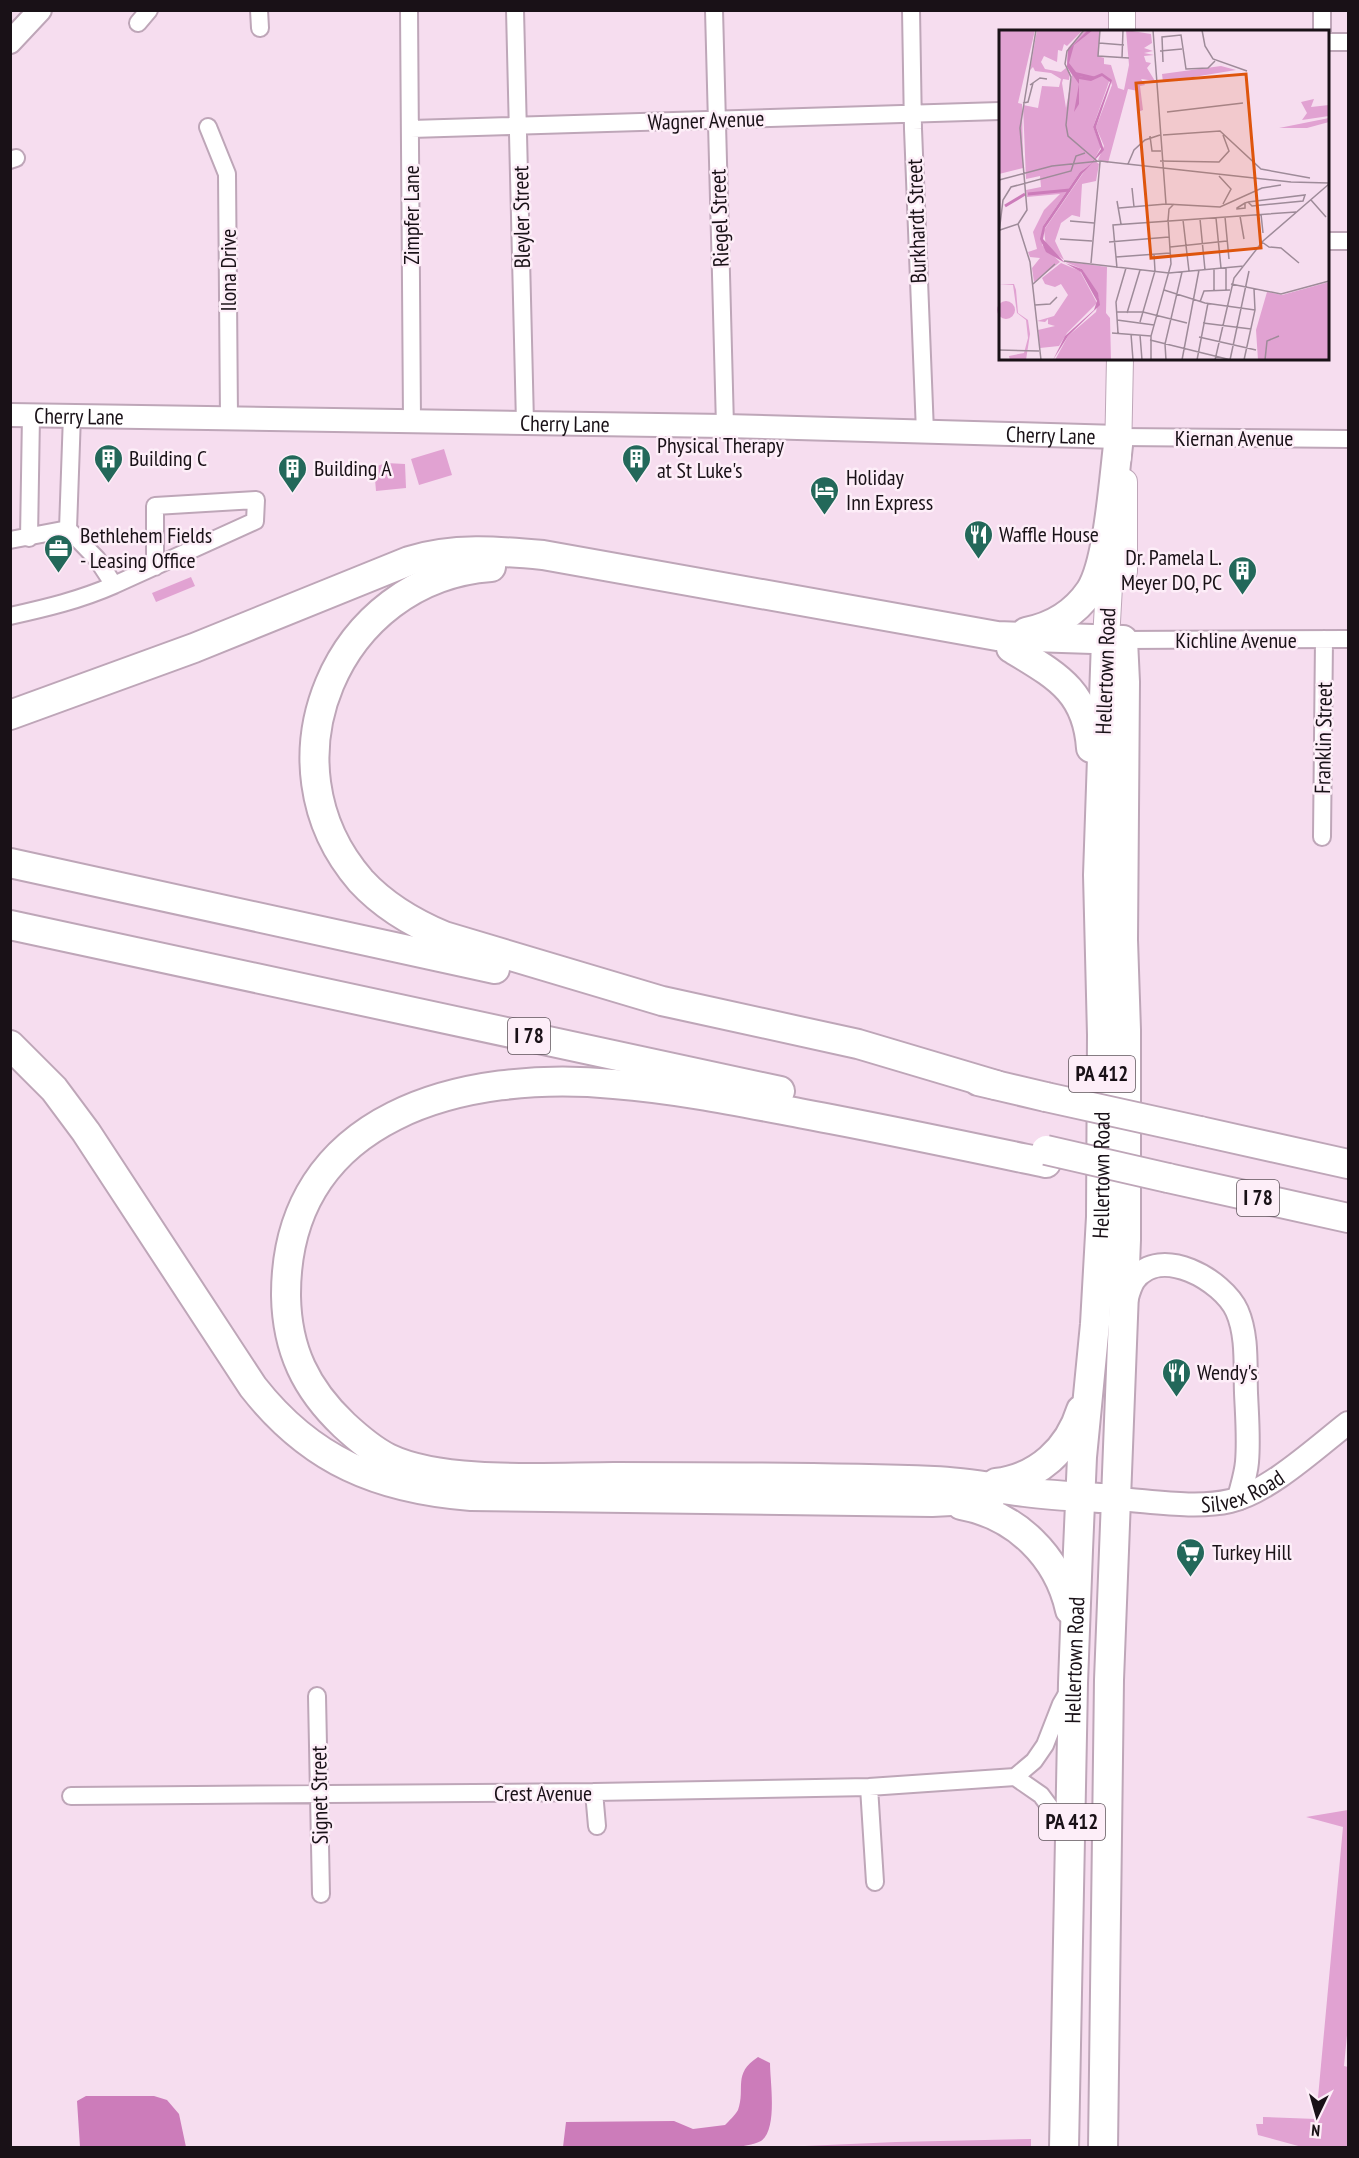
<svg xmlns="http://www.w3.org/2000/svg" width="1359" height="2158" viewBox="0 0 1359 2158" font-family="'PT Sans Narrow',sans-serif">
	<rect width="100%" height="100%" fill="#f6ddef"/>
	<path fill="#e1a2d2" d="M444,449L452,475L419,485L411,459Z
		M386,463L405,464L406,488L376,491L374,467Z
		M191,577L195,586L156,602L152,593Z
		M1348,1810V2025L1344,2066L1348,2067V2147H1302L1258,2135L1256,2124H1263V2117L1316,2119L1343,1827L1306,1817Z
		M1031,2139V2148L782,2147L896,2142Z"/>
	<path fill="#cc7cba" d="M758,2057L770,2063C770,2082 778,2129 761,2141C754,2145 741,2146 733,2148L563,2147L566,2122L674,2121L693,2129L725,2125C729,2121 735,2115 738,2110C746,2088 732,2074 758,2057Z
		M86,2096H154L167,2100L179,2114L186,2147H80L77,2101Z"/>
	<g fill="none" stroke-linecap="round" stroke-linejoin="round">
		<defs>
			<path id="street" d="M259,10L260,28
				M409,10L412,420
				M515,10L525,423
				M714,10L725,426
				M911,10L913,129L925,432
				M138,23L149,10
				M1322,32V10
				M1328,42H1348
				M208,127L227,174L229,418
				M411,129L1000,111
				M10,160L16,158
				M1328,241H1348
				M72,415L68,529L97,559L114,585L255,521L256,500L155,506V567
				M1119,437L1348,439
				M29,538L31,415
				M10,540L68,529
				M10,616C46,608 80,600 114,585
				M1123,640L1348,639
				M1322,837L1324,639
				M317,1696L321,1894
				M1015,1777L1041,1795L1070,1834
				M869,1787L875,1882
				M594,1792L597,1826
				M71,1796L594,1792L869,1787L1015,1777L1034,1761L1045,1745L1061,1704L1068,1692"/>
			<g id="secondary">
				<path d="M10,42L40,10"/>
				<path id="s1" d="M10,415L725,426L1119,437"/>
				<path d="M1126,1301C1128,1294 1130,1286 1134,1280C1160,1244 1223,1280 1237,1311C1248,1336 1245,1367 1246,1393C1247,1416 1249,1439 1247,1462C1246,1474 1242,1486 1239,1498"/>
				<path id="s2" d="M1116,1499C1151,1501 1196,1509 1230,1501C1269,1492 1317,1447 1348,1423"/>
			</g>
			<path id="primary" d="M1122,32V10
				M1118,457L1120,358
				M1124,571V482
				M1106,640L1111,550"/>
			<g id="highway">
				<path d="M491,567C337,578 258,763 361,881C384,906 413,923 444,936L662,1001L858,1044L996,1085"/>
				<path d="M1026,632C1052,627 1075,613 1090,591C1109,562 1114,474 1119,437"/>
				<path d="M1011,648C1055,675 1087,690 1091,748"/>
				<path d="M10,715L194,648L409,561C453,547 499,551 543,555L997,636L1123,640L1125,682L1123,940L1126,1030V1240L1109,1680L1103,2148"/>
				<path d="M10,863L495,969"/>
				<path d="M10,925L780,1091"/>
				<path d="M10,1045L54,1089L86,1132L253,1387C311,1461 379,1489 471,1496L932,1502L990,1499"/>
				<path d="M978,1081L1046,1097"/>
				<path d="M1200,1131L1348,1164"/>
				<path d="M1046,1163C965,1146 885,1129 804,1114C741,1102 678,1089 614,1084C466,1070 285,1113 286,1296C287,1350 306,1389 344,1425C357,1437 372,1450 388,1458C444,1485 551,1477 614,1477C721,1477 828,1477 934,1481C965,1482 995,1488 1025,1492C1055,1496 1086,1497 1116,1499"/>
				<path d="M1168,1178L1348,1218"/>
				<path d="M996,1483C1038,1478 1069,1449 1081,1410"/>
				<path d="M961,1505C1016,1515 1058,1556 1070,1610"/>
				<path id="s3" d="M1064,2148L1073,1683L1078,1550L1082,1457L1095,1324L1101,1217L1102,1035L1098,875L1106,640"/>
			</g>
		</defs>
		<use href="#street" stroke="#bea6b8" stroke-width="20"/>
		<use href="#secondary" stroke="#bea6b8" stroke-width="26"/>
		<use href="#primary" stroke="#bea6b8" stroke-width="28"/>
		<use href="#highway" stroke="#bea6b8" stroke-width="32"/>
		<use href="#street" stroke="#fff" stroke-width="16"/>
		<use href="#secondary" stroke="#fff" stroke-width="22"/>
		<use href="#primary" stroke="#fff" stroke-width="26"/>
		<use href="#highway" stroke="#fff" stroke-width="28"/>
		<defs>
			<path id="highway-bridge" d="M1046,1097L1200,1131
				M1046,1150L1168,1178"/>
		</defs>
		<use href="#highway-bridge" stroke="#bea6b8" stroke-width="32" stroke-linecap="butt"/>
		<use href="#highway-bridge" stroke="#fff" stroke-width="28"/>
	</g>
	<defs>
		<symbol id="building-pin" viewBox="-11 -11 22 30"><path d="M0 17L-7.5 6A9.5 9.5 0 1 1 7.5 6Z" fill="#23685a" stroke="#fdeef8"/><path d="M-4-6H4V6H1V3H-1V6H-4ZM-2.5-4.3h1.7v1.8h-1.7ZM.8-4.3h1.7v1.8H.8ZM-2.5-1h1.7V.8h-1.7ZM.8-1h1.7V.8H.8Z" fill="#fff"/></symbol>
		<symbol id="hotel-pin" viewBox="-11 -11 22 30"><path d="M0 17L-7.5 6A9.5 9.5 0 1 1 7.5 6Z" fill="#23685a" stroke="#fdeef8"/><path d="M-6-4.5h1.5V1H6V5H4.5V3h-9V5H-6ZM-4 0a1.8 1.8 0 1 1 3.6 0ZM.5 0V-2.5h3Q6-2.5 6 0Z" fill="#fff"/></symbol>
		<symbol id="restaurant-pin" viewBox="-11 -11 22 30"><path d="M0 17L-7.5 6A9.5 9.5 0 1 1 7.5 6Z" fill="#23685a" stroke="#fdeef8"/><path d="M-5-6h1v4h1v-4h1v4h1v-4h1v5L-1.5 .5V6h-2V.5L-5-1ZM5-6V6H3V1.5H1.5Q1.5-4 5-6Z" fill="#fff"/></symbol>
		<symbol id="office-pin" viewBox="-11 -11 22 30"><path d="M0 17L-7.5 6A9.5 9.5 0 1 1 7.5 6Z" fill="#23685a" stroke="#fdeef8"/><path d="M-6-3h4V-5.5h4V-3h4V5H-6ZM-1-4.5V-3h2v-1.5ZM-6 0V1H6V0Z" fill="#fff"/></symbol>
		<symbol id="supermarket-pin" viewBox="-11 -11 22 30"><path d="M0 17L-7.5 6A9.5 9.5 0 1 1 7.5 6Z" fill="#23685a" stroke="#fdeef8"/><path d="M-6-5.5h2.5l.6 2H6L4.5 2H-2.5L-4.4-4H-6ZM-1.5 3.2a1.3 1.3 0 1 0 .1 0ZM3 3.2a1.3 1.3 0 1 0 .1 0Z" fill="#fff"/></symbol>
	</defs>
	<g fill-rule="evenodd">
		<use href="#building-pin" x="92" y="442" width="33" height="45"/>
		<use href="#building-pin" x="620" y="442" width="33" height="45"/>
		<use href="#building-pin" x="276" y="452" width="33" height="45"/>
		<use href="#hotel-pin" x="808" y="474" width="33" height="45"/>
		<use href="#restaurant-pin" x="962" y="518" width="33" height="45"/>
		<use href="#office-pin" x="42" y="532" width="33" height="45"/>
		<use href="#building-pin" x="1226" y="554" width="33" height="45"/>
		<use href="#restaurant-pin" x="1160" y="1356" width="33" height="45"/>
		<use href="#supermarket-pin" x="1174" y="1536" width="33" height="45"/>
	</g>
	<g text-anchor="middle" stroke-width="5" stroke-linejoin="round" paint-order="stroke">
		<g fill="#fdeef8" stroke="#5d535a" stroke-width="1.5">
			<rect x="508" y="1018" width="42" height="36" rx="4.5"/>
			<rect x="1069" y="1056" width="66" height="36" rx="4.5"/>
			<rect x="1237" y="1180" width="42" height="36" rx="4.5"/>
			<rect x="1039" y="1804" width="66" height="36" rx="4.5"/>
		</g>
		<g font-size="21" font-weight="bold" fill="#191117">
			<text x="529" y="1043">I 78</text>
			<text x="1102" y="1081">PA 412</text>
			<text x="1258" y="1205">I 78</text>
			<text x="1072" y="1829">PA 412</text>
		</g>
		<g font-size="22" fill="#191117" stroke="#fdeef8">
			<text transform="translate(706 120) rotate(-2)" y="8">Wagner Avenue</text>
			<text transform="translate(411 215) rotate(-90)" y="8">Zimpfer Lane</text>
			<text transform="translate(521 217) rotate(-91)" y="8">Bleyler Street</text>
			<text transform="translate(719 218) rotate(-92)" y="8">Riegel Street</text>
			<text transform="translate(916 221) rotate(-92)" y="8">Burkhardt Street</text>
			<text transform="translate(228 270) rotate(-90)" y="8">Ilona Drive</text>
			<text dy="8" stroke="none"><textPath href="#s1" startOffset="69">Cherry Lane</textPath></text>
			<text dy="8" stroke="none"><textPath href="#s1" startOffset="555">Cherry Lane</textPath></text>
			<text dy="8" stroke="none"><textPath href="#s1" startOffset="1041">Cherry Lane</textPath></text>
			<text x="1234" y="446">Kiernan Avenue</text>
			<text x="1236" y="648">Kichline Avenue</text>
			<text transform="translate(1105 671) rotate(-88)" y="8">Hellertown Road</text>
			<text transform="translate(1323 738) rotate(-89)" y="8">Franklin Street</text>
			<text dy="8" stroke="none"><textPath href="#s3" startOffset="974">Hellertown Road</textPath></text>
			<text dy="8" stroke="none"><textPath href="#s2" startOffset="129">Silvex Road</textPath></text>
			<text dy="8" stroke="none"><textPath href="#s3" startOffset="488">Hellertown Road</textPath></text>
			<text x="543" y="1801">Crest Avenue</text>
			<text transform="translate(319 1795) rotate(-91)" y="8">Signet Street</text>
		</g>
		<g font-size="22" fill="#191117" stroke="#fdeef8" text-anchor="start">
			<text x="657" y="453">Physical Therapy<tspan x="657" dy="25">at St Luke's</tspan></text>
			<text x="129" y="466">Building C</text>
			<text x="314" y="476">Building A</text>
			<text x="846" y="485">Holiday<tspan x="846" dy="25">Inn Express</tspan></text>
			<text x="999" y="542">Waffle House</text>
			<text x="80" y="543">Bethlehem Fields<tspan x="80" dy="25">- Leasing Office</tspan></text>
			<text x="1222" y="565" text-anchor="end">Dr. Pamela L.<tspan x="1222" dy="25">Meyer DO, PC</tspan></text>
			<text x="1197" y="1380">Wendy's</text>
			<text x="1212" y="1560">Turkey Hill</text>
		</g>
	</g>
	<g transform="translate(999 30)">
		<rect width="330" height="330" fill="#f6ddef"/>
		<path d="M0,0H36L19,73L23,74L24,138L0,144ZM38,0H84L68,16L65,14L63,21L59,20L58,32L45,26L42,32L46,39L62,42L67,38L71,43L70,50L64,49L63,53L67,78L73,45L68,37L69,18L86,0H101L99,26L105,28V34L112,35L119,58L125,60L130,35L127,0L152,4L153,13L145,18L154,21L145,23L155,25L145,26L147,32L152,33L148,38L156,51L142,49L146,55L141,56L144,80L139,82V61L129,59L109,133L99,130L105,116L97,97L113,55L111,49L94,97L102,117L95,130L100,134L97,151L83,154L81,187L73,185L62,193L56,211L65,230L47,217L45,200L89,136L81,142L44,196L43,215L61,232L35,252L33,238L41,228L31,227L29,222L38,219L34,202L45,180L61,164L28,167L27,160L42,157L41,146L27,149L24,75L39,78L43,56L60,57L62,49L52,43L36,41L34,37L31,40ZM222,36L237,40L164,52L163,44ZM315,69L312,77L330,75V86L303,90L308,83L302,72ZM330,88V92L308,98H280ZM64,231L108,237L107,283L111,288L112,330H56L69,306L97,282L100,268L83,239ZM62,233L81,241L98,273L68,303L60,316L41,318L39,300L56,296L49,294V289L46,292L38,291L55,286L69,265L62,254L56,257L46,254L43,248ZM330,252V330H259L257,300L268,262L283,265ZM0,254H15L17,260L19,283L29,290L31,304L27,330H11L10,326L25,323L29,308L27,290L18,283L14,255ZM-2 280a9 9 0 1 1 18 0a9 9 0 1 1-18 0Z" fill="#e1a2d2"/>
		<path d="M89,0H94L75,15L70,33L80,46L91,48L103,43L113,50L97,97L105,120L83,144L46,198L44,209L66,233L83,239L99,263L101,275L69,306L54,330L66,306L95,280L98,271L82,242L47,222L41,209L44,196L81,142L92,134L102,119L94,97L111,52L103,46L92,51L80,49V74L75,82L80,54L68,37L69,20Z" fill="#cc7cba"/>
		<path fill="none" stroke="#cc7cba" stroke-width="3" d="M74,43L95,48M29,164L71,160M6,176L26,164"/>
		<path fill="none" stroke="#9e8b99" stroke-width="1.5" d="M85,0L68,21L66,34L72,47L67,95L69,106L98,131M101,0L99,26L130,28M148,0H178M154,0L167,174L221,177L263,158L282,155M203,0L206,16L214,29L248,41M100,13L125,15M161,21L183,19M123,28L124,0M164,32L163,7L182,5L187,39L209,38L216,31M31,55L41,48L48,49M24,73L29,72L34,53M168,82L244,73M164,105L221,101L262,139L311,148M151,106L153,121H162M161,131L220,132L230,121L224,105M129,134L135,120L146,110L161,105M220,146L232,159L224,174M0,150L53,136L101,131L292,152L330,153M133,158L135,177M312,170L327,187M118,171L122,194M246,173V178L238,179V178L246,173L249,172L253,176L304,171L306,165L249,172M120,178L167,174M262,184L264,203M241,186L245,209M226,187L230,229M217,188L222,238M201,189L206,240M184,190L190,241M71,191L95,193M169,191L170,179L175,174M19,194L28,180L21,98L37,0M19,194L31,232L42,330M1,200L19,194M0,203L4,170L12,157L72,141L77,126L86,123M61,209L93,211M110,212L170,207M263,212L270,217L282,218L300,233M171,217L228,211M117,227L171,223M65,231L170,243L245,236M92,233L101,132M227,237V260M118,238L114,195L297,182M215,239V261M34,254L56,234M232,254L282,264L330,251M165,260L206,273L256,280M201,272L205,261L231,260M36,275L51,274L58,267M117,282H144L188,293M128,283L141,240M118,290L155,295M141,292L156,241L155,224M204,293L252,299M113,303L152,306M119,303L117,272L127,238M132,304L134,330M141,305L143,330M200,307L257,320M151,310L232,330M0,320L40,321M152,330V306L172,234L169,189M167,330L166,314L183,242M183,330L200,240M198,330L209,273M216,330L235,248L264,211L330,154M231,330L250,241M245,330L256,280L255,259M266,330L268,311L280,306"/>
		<path fill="#de550d" fill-opacity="0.15" stroke="#de550d" stroke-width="3" d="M247,44L262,218L152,228L137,53Z"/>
		<rect width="330" height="330" fill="none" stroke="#191117" stroke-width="3"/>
	</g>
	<rect width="1359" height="2158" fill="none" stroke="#191117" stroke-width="24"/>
	<g transform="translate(1317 2116) rotate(185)" stroke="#fdeef8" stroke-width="4.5" paint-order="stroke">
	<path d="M0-4.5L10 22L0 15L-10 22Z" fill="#191117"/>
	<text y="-9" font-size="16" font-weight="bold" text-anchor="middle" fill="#191117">N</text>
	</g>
</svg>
